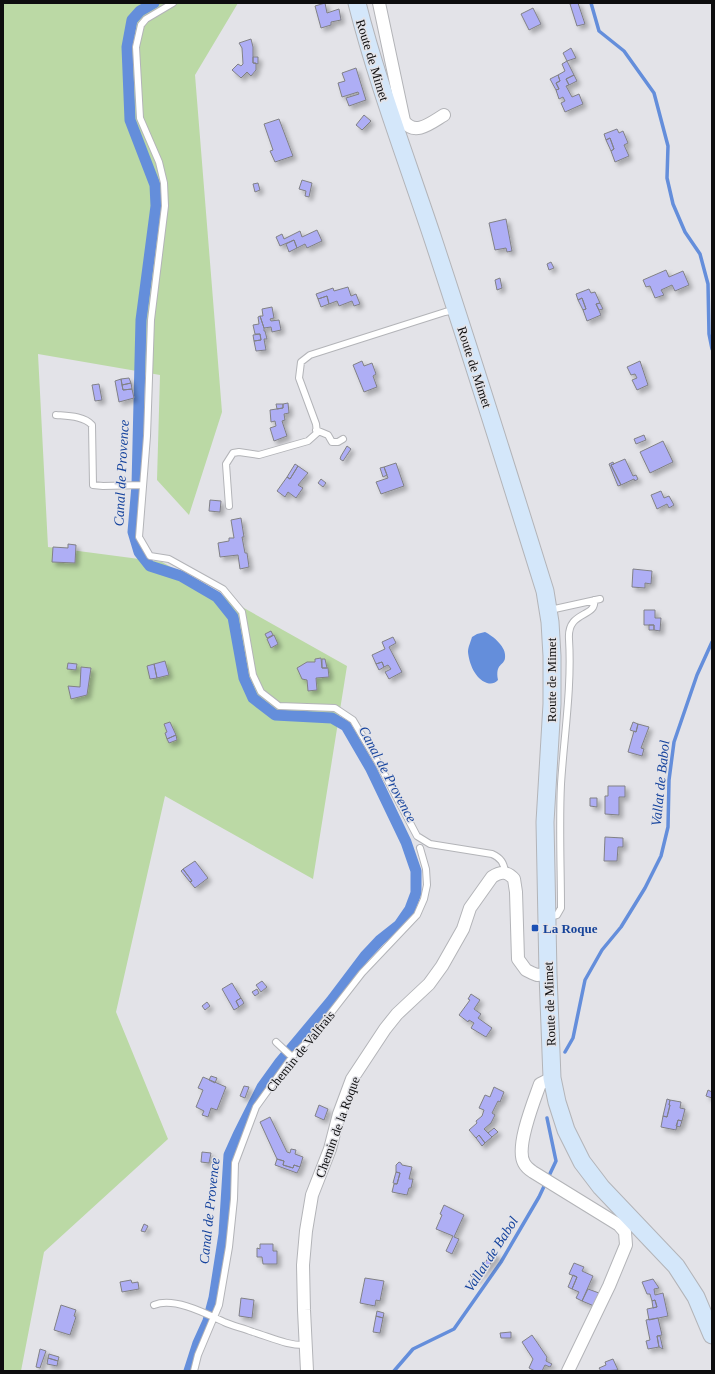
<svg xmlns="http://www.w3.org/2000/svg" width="715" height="1374" viewBox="0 0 715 1374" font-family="Georgia,serif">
	<defs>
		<filter id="shadow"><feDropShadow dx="3.5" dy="3.5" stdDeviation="2" flood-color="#0004"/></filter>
	</defs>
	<rect width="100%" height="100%" fill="#e3e3e8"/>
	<path fill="#bbd9a5" d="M3,3H238L195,75L222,412L189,515L157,480L160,375L38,354L48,547L162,562L347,666L313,879L165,796L116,1012L168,1139L44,1252L21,1371H3Z"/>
	<path fill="#648edb" d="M485,632C493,636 507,647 505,658C504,666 495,663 498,680C494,684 491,684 487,683C475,679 469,663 468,652C468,647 471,641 472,637L477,634Z"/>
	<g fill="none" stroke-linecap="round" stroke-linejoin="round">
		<path stroke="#648edb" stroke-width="3.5" d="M591,3L599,31L624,51L654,93L668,146L667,178L673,204L685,232L700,254L708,284L709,334L712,349
			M565,1052L573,1038L585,980L602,950L621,927L645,888L661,856L668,827L669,780L674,742L697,675L712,642
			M394,1371L413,1349L454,1329L501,1262L539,1197L556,1161L547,1118"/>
		<path stroke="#648edb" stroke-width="11" d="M154,3L140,11L132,20L127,47L130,120L155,185L156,206L141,320L137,485L133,532L139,552L150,566L181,576L217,597L233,617L244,678L253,698L275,715L332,718L346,726L371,769L406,842L416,871V893L410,909L399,925L380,940L365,956L331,1001L280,1062L262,1087L238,1135L229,1155L224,1234L214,1298L208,1321L198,1343L189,1371"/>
	</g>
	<path fill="#aeaef5" stroke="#818185" filter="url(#shadow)" d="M325,3L327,13L339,9L341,20L331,22V25L321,28L315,6Z
		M574,3H578L585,24L577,26L570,4Z
		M533,8L541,24L529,30L521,14Z
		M251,39L253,47V63H256V70L251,76L247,72L241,78L232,70L238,64L241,66L243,64L242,48L239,43Z
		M571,48L576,58L567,61L563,53Z
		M253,57H258V64L253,63Z
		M567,61L574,75L566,79L569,85L566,86L572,97L579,94L583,104L565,112L561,103L565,101L563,97L559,99L556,90L559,89L556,83L560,81L558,75L565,71L562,64Z
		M356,68L366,100L349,106L346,98L359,94L358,92L342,97L338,83L345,81L342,73Z
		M558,75L560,81L556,83L559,89L556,90L550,79Z
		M574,75L577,81L569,85L566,79Z
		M364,115L371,121L362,130L356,125Z
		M279,119L293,156L275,162L270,151L273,150L264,124Z
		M617,129L619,133L623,131L628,143L624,145L629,156L615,162L611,151L614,149L610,138L606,140L604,134Z
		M610,138L614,149L611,151L606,140Z
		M302,180L312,183L309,197L305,196L306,191L299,189Z
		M258,183L260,190L255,192L253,184Z
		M506,219L512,251L507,252L506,248L495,250L489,223Z
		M317,230L322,241L307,248L305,244L297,248L294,240L280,246L276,237L282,234L284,239L300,231L302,237Z
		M294,240L297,248L289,252L286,244Z
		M551,262L554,268L549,270L547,264Z
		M666,270L669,277L683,271L689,285L675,291L672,285L661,290L664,295L655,298L650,286L646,287L643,280Z
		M500,278L502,288L497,290L495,280Z
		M348,287L351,296L356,294L360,304L354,306L352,301L339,306L337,301L329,304L327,296L318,299L316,294L333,288L334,291Z
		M589,289L591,293L595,292L600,303L596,304L601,315L587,321L583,310L586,309L582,298L578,300L576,294Z
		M327,296L329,304L321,307L318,299Z
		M582,298L586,309L583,310L578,300Z
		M600,303L603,309L599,310L596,304Z
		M272,307L274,318L270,319L271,321L279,320L281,330L272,332L271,327L264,328L260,316H263L262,309Z
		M260,316L264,328V331H265L267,339H264L266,350L256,351L254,341L261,340L260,334H255L253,325L259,324L258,317Z
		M260,334L261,340L254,341L253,335Z
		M362,361L364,366L372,363L376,374L373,376L377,387L364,392L353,365Z
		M640,361L648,385L637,390L632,380L637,378L635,374L631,375L627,367Z
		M129,378L131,383L122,385L121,379Z
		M121,379L123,390L132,389L134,398L119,402L115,381Z
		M131,383L132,389L123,390L122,385Z
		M99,384L102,400L95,401L92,385Z
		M288,403L289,413L284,414L285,420L282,421L287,436L274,441L270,428L276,426L275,421L271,422L270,410L283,408V404Z
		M276,404H283V408L277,409Z
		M644,435L646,440L636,444L634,439Z
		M663,441L673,462L650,473L640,452Z
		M347,446L351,449L343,461L340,459L341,456Z
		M625,459L633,476L636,475L638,479L635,481L634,479L621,485L611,465Z
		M613,462L614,464L611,465L621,485L618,486L609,464Z
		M396,463L404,486L381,494L376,482L388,478L384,467Z
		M295,464L298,466L290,479L287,477Z
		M298,466L308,473L298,485L303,488L296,498L288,492L285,497L277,491L287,477L290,479Z
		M384,467L387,475L383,477L380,468Z
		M321,479L326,483L323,487L318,483Z
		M661,491L664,498L669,496L674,505L669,508L667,504L657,509L651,495Z
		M210,500L221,501L220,512L209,511Z
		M241,518L244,537H242L245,553H247L249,567L240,569L238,555L220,557L218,543L229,541V538H234L231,520Z
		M68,544L76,545L75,563L52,562L53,547L68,548Z
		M633,569L652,571L651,584L645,583V588L632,587Z
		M644,610H655V618H661L660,631L654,630V625H644Z
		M649,625H654V630H649Z
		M271,631L273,635L267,638L265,634Z
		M274,635L278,644L271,648L267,639Z
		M393,637L396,643L389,647L402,672L389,679L385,672L391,669L388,665L384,667L382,662L376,664L372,655L385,649L382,642Z
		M321,658L322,668H328L329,677L316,678L317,690L308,691L307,680L302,679L297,668L307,662H315V659Z
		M322,659H325L327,668H322Z
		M165,661L169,675L157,678L154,664Z
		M382,662L384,667L379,670L376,664Z
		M68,663L77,664L76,670L67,669Z
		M154,664L157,678L150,679L147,666Z
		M81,667L91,668L87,695L71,699L68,686L80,687Z
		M170,722L176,735L167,739L165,733L167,732L164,724Z
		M633,722L638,724L636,732L630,730Z
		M638,724L649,727L641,748L644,749L642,756L628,752L634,731L636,732Z
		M176,735L177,740L169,743L167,739Z
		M608,786H625V797H619V815L605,814V796H608Z
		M590,798H597V807L590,806Z
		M605,837L623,838V847H618L617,861H604Z
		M195,861L208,878L195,888L190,882L192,881L183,869Z
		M183,869L192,881L190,882L181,871Z
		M262,981L267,987L261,992L256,985Z
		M232,983L241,998L236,1001L239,1007L234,1010L222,989Z
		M257,989L259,993L255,996L252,992Z
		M471,994L480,1000L474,1009L481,1014L478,1018L492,1028L486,1037L471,1028L474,1023L469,1020L468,1022L459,1015L470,1000L468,999Z
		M241,998L244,1003L239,1007L236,1001Z
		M207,1002L210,1006L205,1010L202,1006Z
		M211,1076L217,1078L215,1083L209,1080Z
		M203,1077L226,1087L217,1110L211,1108L208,1117L202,1115L204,1111L196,1107L203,1090L198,1088Z
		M244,1086L249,1087L245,1098L240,1096Z
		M494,1087L504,1092L500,1102L498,1101L492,1113L495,1115L491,1123L484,1129L492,1137L485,1143L479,1135L476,1138L469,1130L477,1123L476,1121L482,1116L484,1110L479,1108L485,1095L490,1097Z
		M708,1090L712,1092V1098L706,1096Z
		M667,1099L670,1100L669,1105H670L667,1117L663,1116Z
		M670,1100L681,1102L680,1108L685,1109L682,1121L678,1120L676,1130L661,1127L663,1116L667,1117L670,1105H669Z
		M319,1105L328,1109L324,1120L315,1116Z
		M270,1117L287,1152L290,1153L291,1149L296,1150L295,1154L303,1157L300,1167L294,1165L293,1168L283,1165L284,1161L277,1159L260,1122Z
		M678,1120L682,1121L680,1127L676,1126Z
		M494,1128L498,1132L492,1137L488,1133Z
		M479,1135L485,1143L482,1146L476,1138Z
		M202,1152L211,1153L209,1163L201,1162Z
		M277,1159L284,1161L283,1165L293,1168L294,1165L300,1167L297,1173L275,1165Z
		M399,1162L401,1163L402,1165L412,1167L409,1179H413L411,1188H409L407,1195L392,1192L394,1184H397L400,1173L396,1172V1165Z
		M396,1172L400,1173L397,1184L393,1183Z
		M444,1205L464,1215L454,1237L459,1239L452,1254L446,1251L453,1236L436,1229L442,1215L440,1214Z
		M144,1224L148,1226L145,1232L141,1231Z
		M260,1244H273V1251H277V1264H263L262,1257H257V1248L260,1249Z
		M493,1252L497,1256L481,1275L479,1273L485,1267L483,1265Z
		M574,1263L584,1267L582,1271L593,1276L582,1301L576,1298L579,1292L572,1289L577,1277L569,1274Z
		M473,1272L479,1277L475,1280L470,1275Z
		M573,1275L577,1277L572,1289L568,1287Z
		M365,1278L384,1281L380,1301L376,1300L375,1306L360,1303Z
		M653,1279L659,1288L654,1289L655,1295L663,1293L668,1316L649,1320L647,1309L657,1307L655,1300L652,1301L650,1294H647L642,1282Z
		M131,1280L132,1283L138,1282L139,1289L122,1292L120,1282Z
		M588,1289L599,1293L594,1306L582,1301Z
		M241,1298L254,1300L252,1318L239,1316Z
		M655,1300L657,1307L653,1308L652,1301Z
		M61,1305L76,1310L74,1316L76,1317L70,1335L54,1330Z
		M377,1311L384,1313L383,1318L376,1316Z
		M376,1316L383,1318L380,1333L373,1332Z
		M658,1318L662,1335L657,1336L659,1347L648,1349L646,1341L650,1340L646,1320Z
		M511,1332V1338H501L500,1333Z
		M532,1335L547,1357L546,1361L552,1364L550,1367L545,1365L542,1371H535L529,1368L533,1359L522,1342Z
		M657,1336H660L663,1349L659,1347Z
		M40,1349L46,1351L40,1368L36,1367Z
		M49,1354L59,1357L58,1361L48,1358Z
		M48,1358L58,1361L57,1366L47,1364Z
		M613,1359L618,1370L601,1371L599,1368L606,1365L605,1362Z"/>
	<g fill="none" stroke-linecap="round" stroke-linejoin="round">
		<defs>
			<path id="service" d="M173,3L146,19L141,25L136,47L140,118L159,162L164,183L165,206L151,320L147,436L139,537L150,556L169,559L223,589L242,612L253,675L261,692L279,706L335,708L353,720L379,764L417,836L430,844L492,854C501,858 504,863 505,872
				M56,415C68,416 84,416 92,425L93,485L103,486L143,485
				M316,430L328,435L332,442H338L343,439
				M229,506L226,464L233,453L239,452L259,455L308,441L317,433L316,424L299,378L301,362L310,355L445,312L454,310
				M550,610L600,599
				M549,917L557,915L561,908C561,867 559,825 561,784C564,736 572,687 569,639C567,610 597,618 594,600
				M276,1042L292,1057
				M154,1305C174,1297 205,1313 224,1322C233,1326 243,1328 253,1332C270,1337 288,1346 306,1345
				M194,1371L198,1355L219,1305L229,1247L234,1199L235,1163L256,1107L292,1057L313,1036L362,973L417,915L424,899L427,885L426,869L420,848"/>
			<path id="minor" d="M379,3L404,121C415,137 432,122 444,115
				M552,1078L540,1084C534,1101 515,1147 524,1163C526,1167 530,1170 533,1172L619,1225L625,1232L626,1245L609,1286L568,1371
				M307,1371L304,1310L303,1265L306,1231L312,1195L330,1149L339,1114L352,1079L385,1029L397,1014L429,984L442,966L463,929L470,908L492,877C501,871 507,871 514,879L516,892L518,959L526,970L532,973L537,975L548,974"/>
			<path id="secondary" d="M357,3C377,82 406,158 432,236C471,354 508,472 545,591L550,622L552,656V704L545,822L548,974L552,1078L557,1102L566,1130L582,1162L601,1187L676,1266L696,1297L712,1335"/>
		</defs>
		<use href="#service" stroke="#b3b4b8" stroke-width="8"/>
		<use href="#minor" stroke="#b3b4b8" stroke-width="14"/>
		<use href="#secondary" stroke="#b3b4b8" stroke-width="19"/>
		<use href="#service" stroke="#fff" stroke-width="6"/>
		<use href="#minor" stroke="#fff" stroke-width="12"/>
		<use href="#secondary" stroke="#d4e7fa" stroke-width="17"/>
	</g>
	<rect fill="#1a4fb4" stroke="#e3e3e8" stroke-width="1.5" x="531" y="924" width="8" height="8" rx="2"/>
	<g text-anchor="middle" stroke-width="3" stroke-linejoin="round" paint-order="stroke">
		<g font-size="13" fill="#0d0d0e" stroke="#e3e3e8">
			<text transform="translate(373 60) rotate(73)" y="5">Route de Mimet</text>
			<text transform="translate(475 367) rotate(72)" y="5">Route de Mimet</text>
			<text transform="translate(551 680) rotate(-90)" y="5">Route de Mimet</text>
			<text transform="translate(549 1004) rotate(-92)" y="5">Route de Mimet</text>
			<text transform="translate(300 1051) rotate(-51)" y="5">Chemin de Valfrais</text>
			<text transform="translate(337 1127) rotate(-70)" y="5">Chemin de la Roque</text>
		</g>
		<g font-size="13" font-weight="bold" fill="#164399" stroke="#e3e3e8" text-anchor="start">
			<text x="543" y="933">La Roque</text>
		</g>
		<g font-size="14" font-style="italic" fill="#15439d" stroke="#e3e3e8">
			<text transform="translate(121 473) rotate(-87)" y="5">Canal de Provence</text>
			<text transform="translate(388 774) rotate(62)" y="5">Canal de Provence</text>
			<text transform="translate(660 783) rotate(-84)" y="5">Vallat de Babol</text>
			<text transform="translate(209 1211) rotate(-84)" y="5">Canal de Provence</text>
			<text transform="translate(491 1254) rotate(-57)" y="5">Vallat de Babol</text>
		</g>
	</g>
	<rect width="715" height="1374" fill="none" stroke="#0d0d0e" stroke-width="8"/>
</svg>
